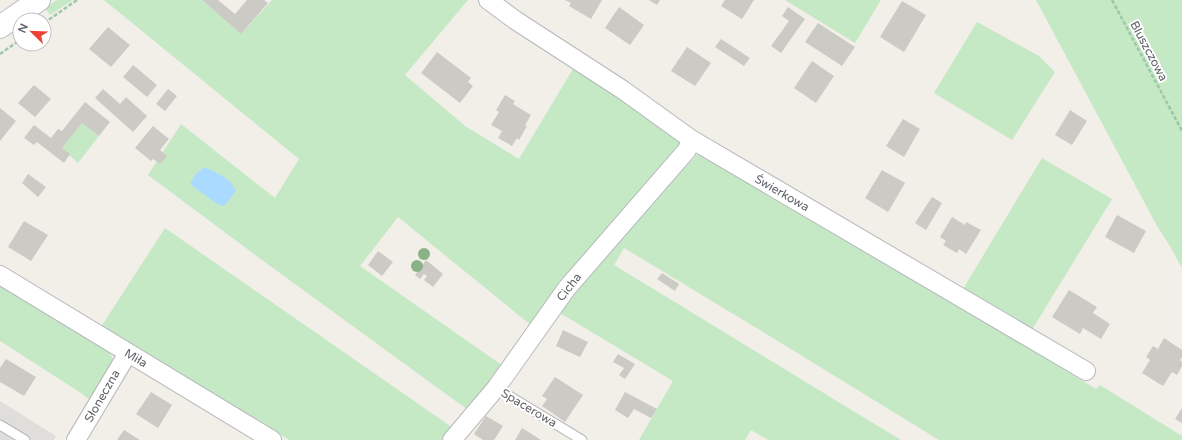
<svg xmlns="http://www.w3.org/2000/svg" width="1182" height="440" viewBox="0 0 1182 440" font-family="'Varela Round',sans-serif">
	<rect width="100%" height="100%" fill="#f1efe8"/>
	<path fill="#e0deda" d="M0,401L56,436L54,440H0Z"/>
	<path fill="#c5e8c5" d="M57,0H73L50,15L45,8Z
		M104,0H202L241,34L272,0H468L405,75L465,126L519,159L573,69L674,131L682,148L532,326L398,217L360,266L503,366L468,410L262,260L148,175L181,124L275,198L299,159Z
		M785,0H881L855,43Z
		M1036,0H1182V268L1170,246L1157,226Z
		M977,22L1039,56L1055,72L1012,140L934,93Z
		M82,123L99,136L78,163L62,148Z
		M702,150L1096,389L1100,385L1182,436V440H939L768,335L624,248L614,265C710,323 805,382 901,440H768L751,430L745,440H639L673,381L560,313L579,285L659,192Z
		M1042,158L1112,199L1030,333L1022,329L1020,321L963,289Z
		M165,228L453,428L443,440H289L101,327Z
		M0,282L106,347L113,359L112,366L90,400L81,393L0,341Z"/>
	<path fill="#aadaff" d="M204,167C217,173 231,178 236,191L224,206L217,204L190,184L195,175Z"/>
	<path fill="#cccac5" d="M202,0H218L235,14L247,0H264L268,3L241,34Z
		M565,0H602L591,19L569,6L571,3Z
		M649,0H660L657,5Z
		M725,0H754L742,19L721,6Z
		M902,1L926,15L904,52L880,37Z
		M619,7L644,25L630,45L605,28Z
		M788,7L805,19L781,53L771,46L789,21L782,16Z
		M818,23L855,47L842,66L805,42Z
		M108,27L130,45L111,67L89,49Z
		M721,39L750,58L744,66L715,47Z
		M687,47L711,63L695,86L671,71Z
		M437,52L471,78L468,82L473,86L460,103L421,73Z
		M812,61L834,76L816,103L794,88Z
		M133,65L157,85L147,97L123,77Z
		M34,85L51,99L35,117L18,103Z
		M103,89L120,104L126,97L147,116L133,132L95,98Z
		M168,89L177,96L165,111L156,104Z
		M505,95L515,101L513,104L531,115L525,125L527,126L519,140L517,138L512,146L498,138L502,131L491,125L499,112L496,110Z
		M85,102L110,122L99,136L82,123L62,148L70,154L64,163L37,142L34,145L24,138L34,125L51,138L58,129L62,131Z
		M0,108L16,121L0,141Z
		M1070,110L1087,121L1072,145L1055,135Z
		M903,119L920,129L904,157L886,146Z
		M153,126L169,139L160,150L167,156L160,164L153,159L151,161L135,148Z
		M882,170L905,183L888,212L865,198Z
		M28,174L46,187L38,197L22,183Z
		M932,197L942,203L926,230L915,223Z
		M1117,215L1146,231L1134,253L1105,237Z
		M952,217L965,225L966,222L981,230L966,254L959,249L957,253L943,245L946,241L940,237Z
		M24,221L48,235L31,261L8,247Z
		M378,251L393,262L382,276L368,265Z
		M426,260L443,274L433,287L424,280L427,276L424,274L420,279L415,275Z
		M662,273L679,284L675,291L657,279Z
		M1069,290L1097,307L1093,313L1110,324L1101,339L1083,328L1080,334L1052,317Z
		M563,330L588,342L580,357L556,346Z
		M1164,338L1182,350V357L1180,360L1182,362V366L1177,375L1172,372L1163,386L1142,373L1150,360L1146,357L1153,346L1158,349Z
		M618,354L635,364L625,379L619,375L624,368L613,362Z
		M6,359L36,377L24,396L0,382V368Z
		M555,377L583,395L565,422L542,406L547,399L542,396Z
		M151,392L172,405L158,428L136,414Z
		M625,392L657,409L651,418L634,409L628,418L615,410Z
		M1182,408V423L1175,419Z
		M486,416L503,426L494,440H483L474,434Z
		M522,428L541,440H515Z
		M124,430L140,440H117Z"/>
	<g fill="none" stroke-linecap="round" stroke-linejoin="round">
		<defs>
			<path id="lane" d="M496,388L582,440
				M0,425L25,440"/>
			<path id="street" d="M488,0L515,20L623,90L691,139L1086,371
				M0,275L272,440
				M76,440L128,353
				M452,440L496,388L567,288L687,150L691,139"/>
			<path id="secondary" d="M0,27L39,0"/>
		</defs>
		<use href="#lane" stroke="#b5b8bc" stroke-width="11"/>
		<use href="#street" stroke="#b5b8bc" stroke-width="20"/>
		<use href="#secondary" stroke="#b6babf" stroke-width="24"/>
		<path stroke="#9cc7a9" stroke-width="2.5" stroke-dasharray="4 2" stroke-linecap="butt" d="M1112,0L1182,131
			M44,23L77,0
			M0,54L20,40"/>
		<use href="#lane" stroke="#fff" stroke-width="9"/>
		<use href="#street" stroke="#fff" stroke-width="18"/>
		<use href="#secondary" stroke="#fff" stroke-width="22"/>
	</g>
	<g fill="#89b387">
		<circle cx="424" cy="254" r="6"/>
		<circle cx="417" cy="266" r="6"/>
	</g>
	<g text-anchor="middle" stroke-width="4" stroke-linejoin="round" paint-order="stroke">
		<g font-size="12" fill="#5f6368" stroke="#fff">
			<text transform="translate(1149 51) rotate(62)" y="4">Bluszczowa</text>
			<text transform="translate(782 193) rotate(30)" y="4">Świerkowa</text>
			<text transform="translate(569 287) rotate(-52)" y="4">Cicha</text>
			<text transform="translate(136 358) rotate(31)" y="4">Miła</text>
			<text transform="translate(102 396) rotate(-60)" y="4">Słoneczna</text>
			<text transform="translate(529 408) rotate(31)" y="4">Spacerowa</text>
		</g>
	</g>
	<g transform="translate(32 32) rotate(293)"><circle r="19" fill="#ffffff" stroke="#bfc1c3"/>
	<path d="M0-3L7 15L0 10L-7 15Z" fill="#ea4335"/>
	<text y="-6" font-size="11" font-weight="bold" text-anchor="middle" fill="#5f6368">N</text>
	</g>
</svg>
